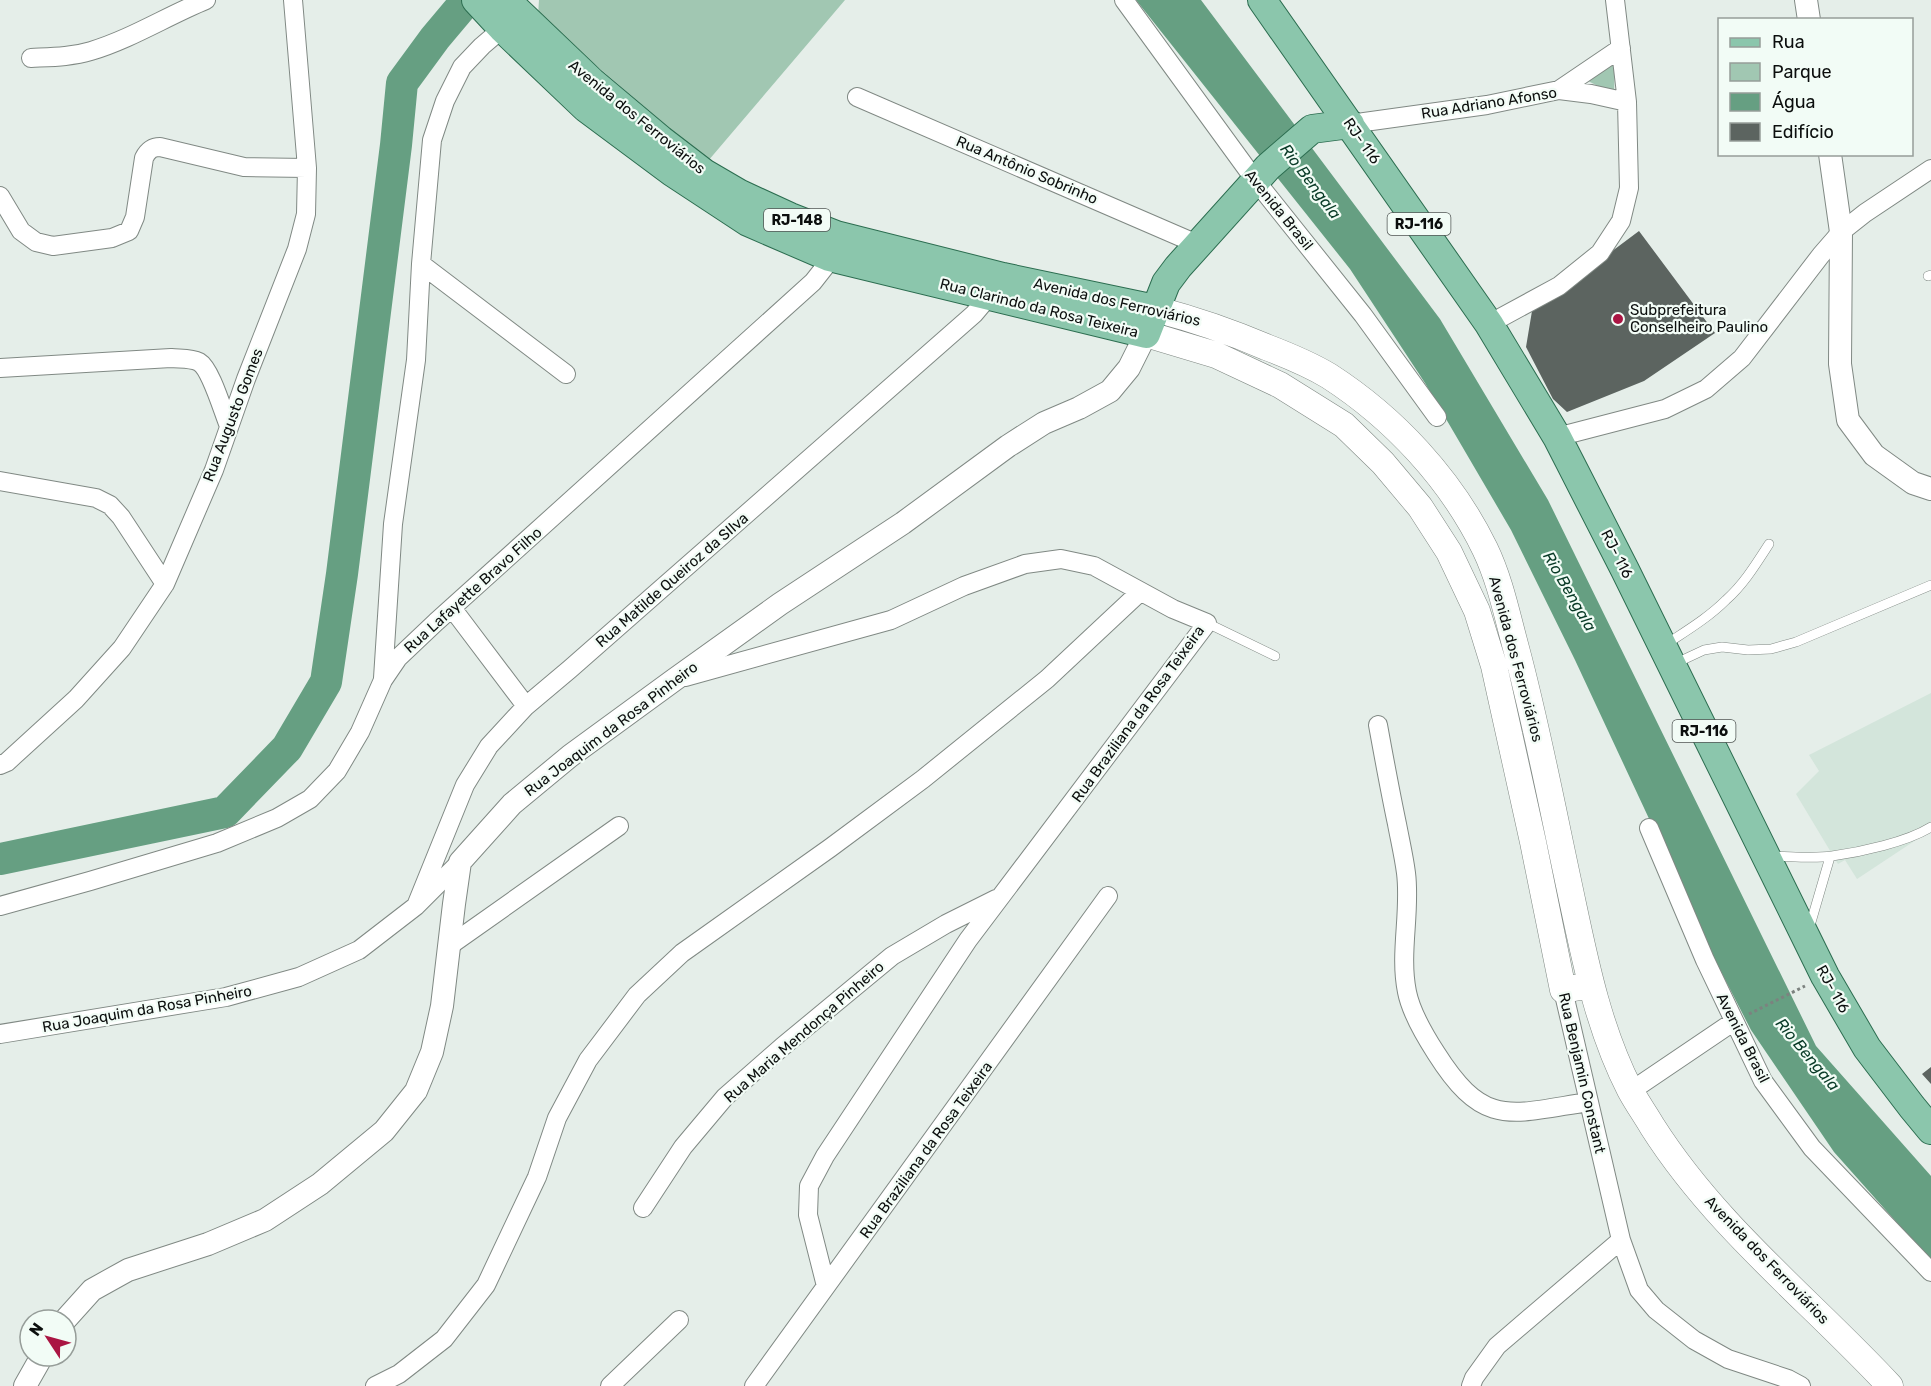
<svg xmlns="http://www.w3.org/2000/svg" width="1931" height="1386" viewBox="0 0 1931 1386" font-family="Rubik,sans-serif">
	<rect width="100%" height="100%" fill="#e5eee9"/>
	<path fill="#d3e5db" d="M1931,693V830L1857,879L1845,860L1838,864L1796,794L1819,771L1809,755Z"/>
	<path fill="#a1c7b2" d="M539,0H845L708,161L538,16Z
		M1615,58L1614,94L1582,78Z"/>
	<path fill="#669f82" d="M1136,0H1201L1440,319L1548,500L1816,1046L1931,1176V1261L1834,1152L1751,1030L1714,958L1575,660L1511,530L1425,383L1350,269Z"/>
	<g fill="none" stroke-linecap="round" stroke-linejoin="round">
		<path stroke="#669f82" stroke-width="32" d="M0,859L225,812L287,748L326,682L342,574L396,145L402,83L435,38L467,0"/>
	</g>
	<path fill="#5c6460" d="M1639,231L1715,333L1644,381L1567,412L1553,399L1526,347L1532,311Z
		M1931,1067V1084L1922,1074Z"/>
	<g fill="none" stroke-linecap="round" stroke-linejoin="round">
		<defs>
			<path id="service" d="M1928,276L1931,275
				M1207,623L1275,656
				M1665,645C1686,631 1708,618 1726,600C1744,584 1756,564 1769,544
				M1674,664L1704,650L1722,647L1748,650L1771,649L1796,642L1931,585
				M1770,856C1790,856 1812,859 1832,856C1861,852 1907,842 1931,827
				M1809,929L1830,857"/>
			<path id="minor" d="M1124,0L1255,180L1363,315L1437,417
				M31,58C51,57 71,57 91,51C131,39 167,16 206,0
				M1559,90L1621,48
				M857,97L1197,244
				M1350,124L1487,105L1559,90L1591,94L1627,102
				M0,196L21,231L36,242L53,246L112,238L129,231L135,217L144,158C148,150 152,147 160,147L244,167L307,168
				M421,264L566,374
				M1489,324L1559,286L1600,253L1621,221L1629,188L1627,102L1615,0
				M0,368L171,358C180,359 191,358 199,362C211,369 223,412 229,426
				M1557,437L1665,409L1706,389L1742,358L1821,255L1841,232L1865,213L1931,169
				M0,481L96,498L110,505L121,517L165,584
				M452,608L526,706
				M685,677L891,620L964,586L1025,564L1061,559L1094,566L1173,609L1207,623L968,940L825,1156L809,1186L808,1215L826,1286
				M383,678L393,524L416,360L421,264L432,140L445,101L462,67L482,46L510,22
				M1378,725C1384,758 1390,791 1397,824C1400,840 1404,857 1406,873C1411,912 1399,953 1407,992C1411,1012 1425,1036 1436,1053C1484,1129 1510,1114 1588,1102
				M0,765L7,762L76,699L122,648L165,584L214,470L246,379L297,249L306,214L307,168L293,0
				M1649,828L1705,960L1763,1081L1812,1148L1931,1272
				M0,906L90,881L217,843L277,818L310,799L337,771L360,732L383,680L398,658L436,622L813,282L824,268L832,248
				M416,906L465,785L489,746L526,706L570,669L974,314L995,289
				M449,946L619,826
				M1563,990L1621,1240L1639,1290L1656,1310L1694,1340L1728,1359L1788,1379L1801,1386
				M0,1034L226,997L299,977L359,950L416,906L460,862
				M1631,1091L1733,1022
				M643,1208L683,1147L725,1097L782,1047L892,956L946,924L996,899
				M375,1386L399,1374L444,1339L486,1285L537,1177L557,1118L588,1060L637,995L682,953L830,848L923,779L1047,679L1140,592
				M610,1386L679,1320
				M754,1386L1108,896
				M1471,1386L1474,1378L1497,1346L1621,1240"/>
			<path id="tertiary" d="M1806,0L1809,20
				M1830,154L1841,232L1840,364L1848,420L1874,455L1913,483L1931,489
				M65,1320L92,1290L128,1270L208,1244L265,1220L320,1184L384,1131L416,1091L432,1052L442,1006L454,904L460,862L512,804L570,756L674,680L780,604L903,523L1008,446L1044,423L1079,408L1110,391L1129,368L1146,334
				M25,1386L42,1356"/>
			<path id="secondary" d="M1155,309C1193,319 1229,331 1266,347C1287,355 1309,364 1329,376C1394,418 1451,479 1485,549C1500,580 1507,615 1516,648C1537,726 1552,806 1569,885C1584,955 1597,1026 1630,1090C1637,1103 1645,1114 1652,1126C1716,1227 1810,1300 1890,1386
				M1146,334L1216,355L1280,385L1344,425L1383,463L1420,507L1449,552L1477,611L1494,666L1533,842L1563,990L1591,985"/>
			<path id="primary" d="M476,0L502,28L586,108L672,172L748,222L829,257L1146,334L1166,283L1178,267L1268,167L1312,129L1350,124
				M506,0L592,82L661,140L704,173L740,194L790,217L836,235L1003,277L1155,309
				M1262,0L1489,324L1557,437L1625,570L1825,976L1867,1048L1912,1107L1931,1130"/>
		</defs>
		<use href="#service" stroke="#808984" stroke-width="10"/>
		<use href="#minor" stroke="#808984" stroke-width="20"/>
		<use href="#tertiary" stroke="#808984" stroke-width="24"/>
		<use href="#secondary" stroke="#808984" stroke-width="27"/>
		<use href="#primary" stroke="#2c6d50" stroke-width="30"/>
		<path stroke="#7c827f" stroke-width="3" stroke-dasharray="3 3" stroke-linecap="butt" d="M1749,1014L1805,986"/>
		<use href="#service" stroke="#fff" stroke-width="9"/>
		<use href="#minor" stroke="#fff" stroke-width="18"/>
		<use href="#tertiary" stroke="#fff" stroke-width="22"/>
		<use href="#secondary" stroke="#fff" stroke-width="26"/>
		<use href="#primary" stroke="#8bc6ac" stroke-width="28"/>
	</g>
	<circle fill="#aa1543" stroke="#f2fcf6" stroke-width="2" cx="1618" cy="319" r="6"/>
	<g text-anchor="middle" stroke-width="4.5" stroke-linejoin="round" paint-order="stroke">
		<g fill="#f2fcf6" stroke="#515654" stroke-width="1.5">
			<rect x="764" y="209" width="66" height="22" rx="4.5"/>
			<rect x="1387.5" y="213" width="63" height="22" rx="4.5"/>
			<rect x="1672.5" y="720" width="63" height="22" rx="4.5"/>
		</g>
		<g font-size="14" font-weight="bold" fill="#0c0f0e">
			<text x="797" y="225">RJ-148</text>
			<text x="1419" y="229">RJ-116</text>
			<text x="1704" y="736">RJ-116</text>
		</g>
		<g font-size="15" fill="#0c0f0e" stroke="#f2fcf6">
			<text transform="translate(1489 103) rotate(-9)" y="5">Rua Adriano Afonso</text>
			<text transform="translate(637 117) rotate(39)" y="5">Avenida dos Ferroviários</text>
			<text transform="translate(1362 141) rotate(55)" y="5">RJ- 116</text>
			<text transform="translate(1027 170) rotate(23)" y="5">Rua Antônio Sobrinho</text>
			<text transform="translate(1279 210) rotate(51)" y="5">Avenida Brasil</text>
			<text transform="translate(1117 302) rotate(13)" y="5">Avenida dos Ferroviários</text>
			<text transform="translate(1039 308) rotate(14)" y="5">Rua Clarindo da Rosa Teixeira</text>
			<text transform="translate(233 415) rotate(-69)" y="5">Rua Augusto Gomes</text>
			<text transform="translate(1617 554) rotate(63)" y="5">RJ- 116</text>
			<text transform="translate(672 580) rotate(-41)" y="5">Rua Matilde Queiroz da SIlva</text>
			<text transform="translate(473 590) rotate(-42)" y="5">Rua Lafayette Bravo Filho</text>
			<text transform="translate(1516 659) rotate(75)" y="5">Avenida dos Ferroviários</text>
			<text transform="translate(1138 714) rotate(-54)" y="5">Rua Braziliana da Rosa Teixeira</text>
			<text transform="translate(611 729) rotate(-37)" y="5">Rua Joaquim da Rosa Pinheiro</text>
			<text transform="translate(1833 989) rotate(61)" y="5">RJ- 116</text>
			<text transform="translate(147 1009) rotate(-10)" y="5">Rua Joaquim da Rosa Pinheiro</text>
			<text transform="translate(804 1032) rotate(-41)" y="5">Rua Maria Mendonça Pinheiro</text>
			<text transform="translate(1743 1038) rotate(63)" y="5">Avenida Brasil</text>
			<text transform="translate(1582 1073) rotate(77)" y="5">Rua Benjamin Constant</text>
			<text transform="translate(926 1150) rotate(-54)" y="5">Rua Braziliana da Rosa Teixeira</text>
			<text transform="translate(1767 1260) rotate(46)" y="5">Avenida dos Ferroviários</text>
		</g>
		<g font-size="15" fill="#0c0f0e" stroke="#f2fcf6" text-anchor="start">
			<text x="1630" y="315">Subprefeitura<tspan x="1630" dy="17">Conselheiro Paulino</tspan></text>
		</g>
		<g font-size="16" font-style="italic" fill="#083a26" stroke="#f2fcf6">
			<text transform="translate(1311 181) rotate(53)" y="6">Rio Bengala</text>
			<text transform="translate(1570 591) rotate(60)" y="6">Rio Bengala</text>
			<text transform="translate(1808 1054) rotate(50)" y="6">Rio Bengala</text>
		</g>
	</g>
	<rect x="1718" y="18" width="195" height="138" fill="#f2fcf6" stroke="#969d99" stroke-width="1.5"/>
	<rect x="1730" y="38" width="30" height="9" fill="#8bc6ac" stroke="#969d99" stroke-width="1.5"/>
	<text x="1772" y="48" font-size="18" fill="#0c0f0e">Rua</text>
	<rect x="1730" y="63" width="30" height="18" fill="#a1c7b2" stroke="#969d99" stroke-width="1.5"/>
	<text x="1772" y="78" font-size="18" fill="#0c0f0e">Parque</text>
	<rect x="1730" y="93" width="30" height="18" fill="#669f82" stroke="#969d99" stroke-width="1.5"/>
	<text x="1772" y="108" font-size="18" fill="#0c0f0e">Água</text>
	<rect x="1730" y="123" width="30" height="18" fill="#5c6460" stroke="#969d99" stroke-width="1.5"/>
	<text x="1772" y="138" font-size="18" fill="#0c0f0e">Edifício</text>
	<g transform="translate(48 1338) rotate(306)"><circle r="28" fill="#f2fcf6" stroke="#969d99" stroke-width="1.5"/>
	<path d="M0-4.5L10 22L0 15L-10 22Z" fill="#aa1543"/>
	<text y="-9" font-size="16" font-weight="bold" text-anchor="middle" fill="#0c0f0e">N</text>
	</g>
</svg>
